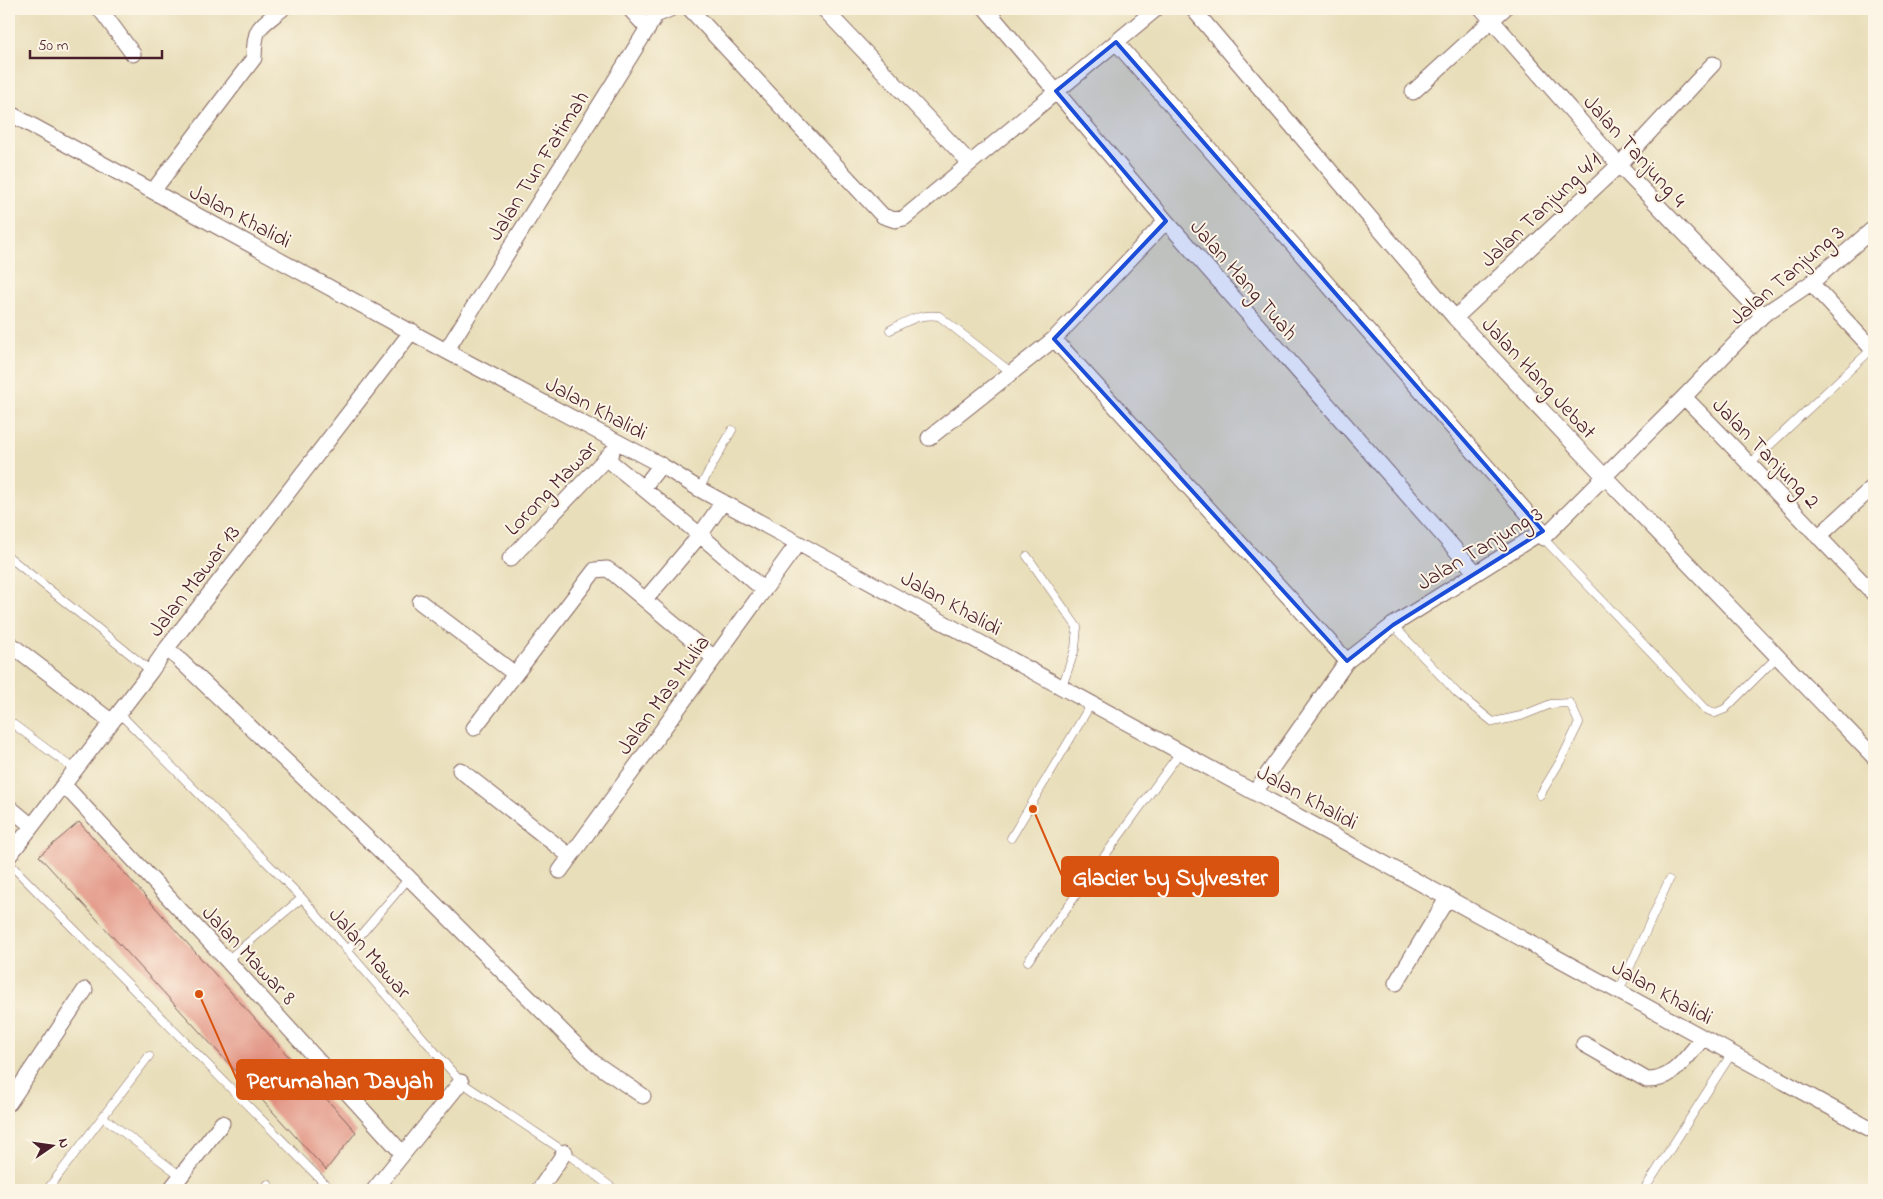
<svg xmlns="http://www.w3.org/2000/svg" width="1883" height="1199" viewBox="0 0 1883 1199" font-family="'Indie Flower',sans-serif">
	<rect width="100%" height="100%" fill="#fcf5e5"/>
	<filter id="ink" filterUnits="userSpaceOnUse"><feTurbulence type="fractalNoise" baseFrequency=".02" numOctaves="2"/><feDisplacementMap in="SourceGraphic" scale="10" xChannelSelector="R" yChannelSelector="G"/><feConvolveMatrix kernelMatrix="1 2 1 2 8 2 1 2 1" color-interpolation-filters="sRGB"/></filter>
	<filter id="wash" filterUnits="userSpaceOnUse"><feTurbulence type="fractalNoise" baseFrequency=".0096" numOctaves="4" result="noise"/><feDisplacementMap in="SourceGraphic" scale="20" xChannelSelector="R" yChannelSelector="G"/><feGaussianBlur stdDeviation="1.12" result="paint"/><feColorMatrix in="noise" values="0 0 0 0 0 0 0 0 0 0 0 0 0 0 0 0 0 1.4 0 .05"/><feComposite in="paint" operator="in"/></filter>
	<g filter="url(#wash)">
		<rect width="100%" height="100%" fill="#e8deba"/>
		<g id="blocks">
			<path fill="#e19181" d="M79,822L356,1132L326,1170L39,856Z"/>
		</g>
	</g>
	<g filter="url(#ink)">
		<use href="#blocks" fill-opacity="0" stroke="#81625d" stroke-width="1"/>
		<g fill="none" stroke-linecap="round" stroke-linejoin="round">
			<defs>
				<path id="service" d="M890,330C907,321 920,313 939,316L1012,373
					M1750,464L1872,349
					M699,489L732,430
					M1543,538L1705,709L1715,713L1725,709L1778,656
					M1027,556L1077,627L1075,649L1062,687
					M9,557L151,671
					M1393,625L1458,694L1493,722L1521,716L1551,704L1570,703L1579,723L1561,760L1540,795
					M119,713L302,898L461,1082L565,1152L615,1190
					M9,721L75,770
					M1011,838L1091,704
					M9,863L331,1190
					M347,951L409,878
					M227,960L302,898
					M1028,961L1181,751
					M1619,991L1669,880
					M103,1117L181,1176
					M47,1190L149,1056
					M263,1190L268,1184
					M1644,1190L1732,1053"/>
				<path id="minor" d="M100,9L133,54
					M630,9L648,29
					M690,9L883,216L895,220L904,218L1156,9
					M824,9L970,163
					M986,9L1166,221L1476,573
					M1193,9L1455,318L1605,477L1874,757
					M1482,9L1619,165L1763,315
					M1116,42L1543,531
					M1413,92L1504,9
					M9,113L446,351L661,465L699,489L1874,1131
					M153,191L254,58C255,25 258,29 282,9
					M1811,283L1874,351
					M1455,318L1619,165L1713,64
					M1054,339L1347,661
					M446,351L656,15L670,9
					M1684,397C1749,462 1810,529 1874,594
					M929,438L1054,339L1166,221
					M606,458L700,535L764,590
					M643,488L661,465
					M1818,537L1874,486
					M510,559L612,452
					M645,600L700,535L723,502
					M420,602L515,674
					M9,643L112,722
					M167,648L409,878L593,1062L643,1096
					M474,728L595,570L607,569L613,573L714,658
					M460,770L570,856
					M64,785L223,956L403,1154
					M1255,792L1347,661L1393,625L1543,531V538L1684,397L1763,315L1811,283L1874,228
					M9,807L32,826
					M9,856L151,671L167,648L239,556L412,331
					M560,871L798,543
					M1396,983L1448,897
					M1584,1044L1647,1080C1673,1081 1688,1055 1703,1038
					M9,1103L85,990
					M170,1190L222,1123
					M374,1190L461,1082
					M539,1190L565,1152"/>
			</defs>
			<use href="#service" stroke="#81625d" stroke-width="9"/>
			<use href="#minor" stroke="#81625d" stroke-width="17"/>
			<use href="#service" stroke="#fff" stroke-width="8"/>
			<use href="#minor" stroke="#fff" stroke-width="15"/>
		</g>
	</g>
	<path fill="#1d4ed8" fill-opacity="0.2" stroke="#1d4ed8" stroke-width="4" stroke-linejoin="round" d="M1116,42L1543,531L1393,625L1347,661L1054,339L1166,221L1056,91Z"/>
	<g text-anchor="middle" stroke-width="4" stroke-linejoin="round" paint-order="stroke">
		<g font-size="22" fill="#4a1f2b" stroke="#fcf5e5">
			<text transform="translate(1636 150) rotate(48)" y="8">Jalan Tanjung 4</text>
			<text transform="translate(537 165) rotate(-58)" y="8">Jalan Tun Fatimah</text>
			<text transform="translate(1540 209) rotate(-43)" y="8">Jalan Tanjung 4/1</text>
			<text transform="translate(241 215) rotate(28)" y="8">Jalan Khalidi</text>
			<text transform="translate(1786 274) rotate(-40)" y="8">Jalan Tanjung 3</text>
			<text transform="translate(1245 279) rotate(49)" y="8">Jalan Hang Tuah</text>
			<text transform="translate(1540 377) rotate(47)" y="8">Jalan Hang Jebat</text>
			<text transform="translate(597 407) rotate(28)" y="8">Jalan Khalidi</text>
			<text transform="translate(1767 452) rotate(46)" y="8">Jalan Tanjung 2</text>
			<text transform="translate(550 487) rotate(-46)" y="8">Lorong Mawar</text>
			<text transform="translate(1479 547) rotate(-31)" y="8">Jalan Tanjung 3</text>
			<text transform="translate(193 580) rotate(-52)" y="8">Jalan Mawar 13</text>
			<text transform="translate(952 602) rotate(29)" y="8">Jalan Khalidi</text>
			<text transform="translate(662 694) rotate(-54)" y="8">Jalan Mas Mulia</text>
			<text transform="translate(1308 796) rotate(29)" y="8">Jalan Khalidi</text>
			<text transform="translate(371 952) rotate(49)" y="8">Jalan Mawar</text>
			<text transform="translate(250 954) rotate(47)" y="8">Jalan Mawar 8</text>
			<text transform="translate(1663 991) rotate(29)" y="8">Jalan Khalidi</text>
		</g>
	</g>
	<path fill="none" stroke="#d8530f" stroke-width="2" d="M1033 809L1062 876M199 994L237 1080"/>
	<g fill="#d8530f" stroke="#fcf5e5" stroke-width="2">
		<circle cx="1033" cy="809" r="5"/>
		<circle cx="199" cy="994" r="5"/>
	</g>
	<g fill="#d8530f" stroke="#d8530f" stroke-width="2">
		<rect x="1062" y="857" width="216" height="39" rx="5"/>
		<rect x="237" y="1060" width="206" height="39" rx="5"/>
	</g>
	<g font-size="24" text-anchor="middle" font-weight="bold" fill="#fff">
		<text x="1170" y="885">Glacier by Sylvester</text>
		<text x="340" y="1088">Perumahan Dayah</text>
	</g>
	<rect width="1883" height="1199" fill="none" stroke="#fcf5e5" stroke-width="30"/>
	<g transform="translate(52 1146) rotate(77)" stroke="#fcf5e5" stroke-width="4" paint-order="stroke">
	<path d="M0-4L9 19L0 12L-9 19Z" fill="#4a1f2b"/>
	<text y="-8" font-size="14" font-weight="bold" text-anchor="middle" fill="#4a1f2b">N</text>
	</g>
	<path d="M30 50v8h132v-8" fill="none" stroke="#4a1f2b" stroke-width="2.5"/>
	<text x="38" y="50" font-size="15" fill="#4a1f2b" stroke="#fcf5e5" stroke-width="4" paint-order="stroke">50 m</text>
</svg>
